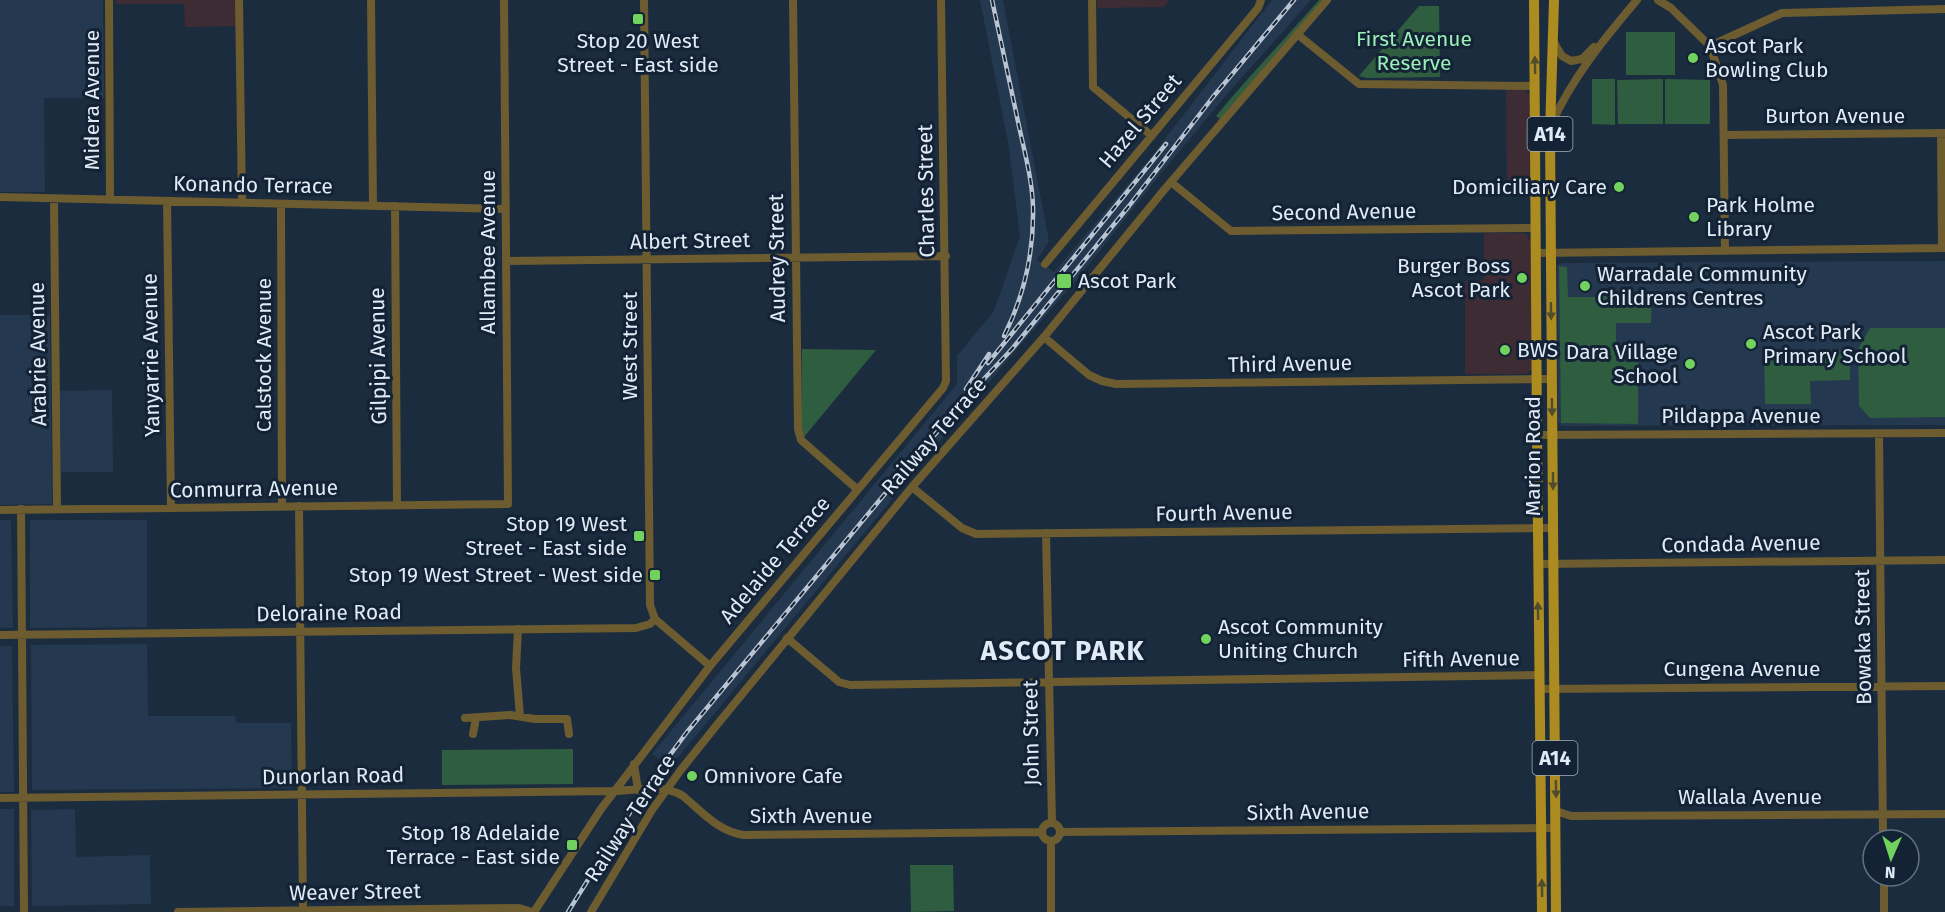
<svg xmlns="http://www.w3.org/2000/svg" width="1945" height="912" viewBox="0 0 1945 912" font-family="'Fira Sans',sans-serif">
	<rect width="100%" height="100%" fill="#1c2c3f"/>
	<path fill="#3e2c35" d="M116,0H235L236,26L185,27L184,4H116Z
		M1097,0H1170L1164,7L1097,8Z
		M1506,89H1524L1530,95V183H1507Z
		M1484,233H1525L1531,242L1532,369L1526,374H1465V281L1484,280Z"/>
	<path fill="#24384f" d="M0,0H103L104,98H44L45,192H0Z
		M980,0H1003L1049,241L1037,260L1054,272L1151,157L1272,0H1311L1228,93L1159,176L1078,278L1000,369L670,767L652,754L957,384V356L994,311L1020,236L1008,142Z
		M1945,261V425L1562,426L1558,422L1557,265L1563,263Z
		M0,315H50L52,504L0,505Z
		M112,390L113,472H61L60,391Z
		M0,520H11L13,628H0Z
		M30,520H147V627L30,628Z
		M147,644L148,716H235L236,723H291L292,788L32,790L31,645Z
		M0,646H12L14,792H0Z
		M0,809H14V906H0Z
		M75,809L76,857L150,855L151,904L32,906L31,810Z"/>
	<path fill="#2e5d40" d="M1319,0H1322L1220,119L1216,116C1249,76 1285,39 1319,0Z
		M1419,6H1439L1440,77L1367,78L1359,76Z
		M1626,32H1675V75H1626Z
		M1592,79H1615V125L1592,124Z
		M1663,79V124H1618L1617,80Z
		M1665,79L1710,80V124H1665Z
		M1559,266L1567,267L1568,297H1602V293H1652L1651,323H1616V361L1638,362V424L1561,423Z
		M1870,328H1945V417L1870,418L1859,406L1858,349Z
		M802,349L876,350L804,437L801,430Z
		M1764,350H1850V380L1810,381L1811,404H1765Z
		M573,749V784L442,785V750Z
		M910,865H953L954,911L911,912Z"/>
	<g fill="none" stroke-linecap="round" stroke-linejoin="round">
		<path stroke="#6c5c30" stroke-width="8" d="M109,0L110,200
			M239,0L242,203
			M371,0L373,206
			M644,0L650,605L655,619L710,666
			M793,0L798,429L801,440L857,489
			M1092,0L1093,87L1152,136
			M1658,0L1671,8L1710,46L1723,85L1725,251
			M1297,34L1359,84L1535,86
			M1553,41L1562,56L1571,61L1582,59L1594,47
			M1710,46L1782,13L1945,9
			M1551,125C1572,78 1604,39 1637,0
			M1941,134L1942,248
			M1725,135L1945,133
			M1171,182L1231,231L1535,228
			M0,197L506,209
			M54,199L57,509
			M167,201L171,508
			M281,204L282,507
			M395,206L397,505
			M1536,253L1945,248
			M507,261L946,256
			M1045,264L1258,8L1261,0
			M1044,337L1089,375L1102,381L1116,384L1552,379
			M1879,434L1883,840
			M1537,435L1945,433
			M912,487L962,528L976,534L1553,528
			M299,506L303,912
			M21,509L24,912
			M0,510L508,504L504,0
			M1046,533L1052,823
			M1538,564L1945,560
			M518,629L516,668L520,716
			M0,635L636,628L650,624L655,619
			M787,638L839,682L850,685L1539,675
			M1539,689L1945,686
			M465,718L510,715L535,719H567L569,734
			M473,734L476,718
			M634,764L638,790
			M0,798L615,791C636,790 664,784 683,796C702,812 719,832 744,835L1042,832
			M1556,811L1571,816L1945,814
			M1042 832a9 9 0 1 1 18 0a9 9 0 1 1-18 0Z
			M1060,832L1556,828
			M1884,876V912
			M178,912L519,908L532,912
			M534,912L601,809L710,666L943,388L946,381L941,0
			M591,912L652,810L680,771L716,726L912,487L1044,337L1164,190L1327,0
			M1051,912V841"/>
		<path stroke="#ac8b20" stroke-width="10" d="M1534,0L1537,435L1542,912
			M1554,0L1550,132L1556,912"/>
		<defs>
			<path id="rail" d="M992,0C1000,37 1008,75 1016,112C1022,143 1032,175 1033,207C1034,251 1024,296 1004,336
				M988,363L1166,144
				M966,389L989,354
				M568,912L644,790L687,732L913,460L967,397L1012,349L1129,206L1213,97L1294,0"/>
		</defs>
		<use href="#rail" stroke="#b8c4d1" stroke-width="4.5"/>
		<use href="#rail" stroke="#132234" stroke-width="2" stroke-dasharray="7" stroke-linecap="butt"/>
	</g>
	<defs><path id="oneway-solid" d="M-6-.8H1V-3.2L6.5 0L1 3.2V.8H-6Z" transform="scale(1.5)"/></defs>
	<g fill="#504c2c">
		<use href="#oneway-solid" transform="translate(1535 65) rotate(-91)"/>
		<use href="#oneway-solid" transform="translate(1551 311) rotate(89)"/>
		<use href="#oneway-solid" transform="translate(1552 407) rotate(89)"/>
		<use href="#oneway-solid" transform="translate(1553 481) rotate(90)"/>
		<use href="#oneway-solid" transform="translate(1538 611) rotate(-91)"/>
		<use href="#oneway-solid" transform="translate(1556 789) rotate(89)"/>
		<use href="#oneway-solid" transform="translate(1542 888) rotate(-91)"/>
	</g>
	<g fill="#71d35e" stroke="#132234" stroke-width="2">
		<rect x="632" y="13" width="12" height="12" rx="3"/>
		<circle cx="1693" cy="58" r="6"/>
		<circle cx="1619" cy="187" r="6"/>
		<circle cx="1694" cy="217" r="6"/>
		<circle cx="1522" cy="278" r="6"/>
		<rect x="1056" y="273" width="16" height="16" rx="3"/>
		<circle cx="1585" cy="286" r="6"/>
		<circle cx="1751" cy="344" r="6"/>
		<circle cx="1505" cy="350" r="6"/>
		<circle cx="1690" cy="364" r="6"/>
		<rect x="633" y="530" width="12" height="12" rx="3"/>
		<rect x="649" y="569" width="12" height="12" rx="3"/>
		<circle cx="1206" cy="639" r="6"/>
		<circle cx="692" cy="776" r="6"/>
		<rect x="566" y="839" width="12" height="12" rx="3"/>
	</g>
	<g text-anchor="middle" stroke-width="6" stroke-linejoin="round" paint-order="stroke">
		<g fill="#132234" stroke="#a2afbc" stroke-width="1.5">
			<rect x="1527.5" y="117" width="45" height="34" rx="4.5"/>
			<rect x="1532.5" y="741" width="45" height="34" rx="4.5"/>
		</g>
		<g font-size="20" font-weight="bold" fill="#e0ebf7">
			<text x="1550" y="141">A14</text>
			<text x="1555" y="765">A14</text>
		</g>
		<g font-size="21" fill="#99efb7" stroke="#132234">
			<text x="1414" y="46">First Avenue<tspan x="1414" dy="24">Reserve</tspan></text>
		</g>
		<g font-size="21" fill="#e0ebf7" stroke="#132234" text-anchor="start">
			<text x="638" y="48" text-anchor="middle">Stop 20 West<tspan x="638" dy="24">Street - East side</tspan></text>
			<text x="1705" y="53">Ascot Park<tspan x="1705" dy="24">Bowling Club</tspan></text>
			<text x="1607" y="194" text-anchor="end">Domiciliary Care</text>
			<text x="1706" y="212">Park Holme<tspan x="1706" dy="24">Library</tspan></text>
			<text x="1510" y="273" text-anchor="end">Burger Boss<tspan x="1510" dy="24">Ascot Park</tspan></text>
			<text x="1597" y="281">Warradale Community<tspan x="1597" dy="24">Childrens Centres</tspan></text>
			<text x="1078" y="288">Ascot Park</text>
			<text x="1763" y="339">Ascot Park<tspan x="1763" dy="24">Primary School</tspan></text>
			<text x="1517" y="357">BWS</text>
			<text x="1678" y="359" text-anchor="end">Dara Village<tspan x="1678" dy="24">School</tspan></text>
			<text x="627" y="531" text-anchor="end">Stop 19 West<tspan x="627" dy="24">Street - East side</tspan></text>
			<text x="643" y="582" text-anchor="end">Stop 19 West Street - West side</text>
			<text x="1218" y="634">Ascot Community<tspan x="1218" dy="24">Uniting Church</tspan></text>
			<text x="704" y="783">Omnivore Cafe</text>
			<text x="560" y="840" text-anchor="end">Stop 18 Adelaide<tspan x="560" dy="24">Terrace - East side</tspan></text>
		</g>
		<g font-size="21" fill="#e0ebf7" stroke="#132234">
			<text transform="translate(92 100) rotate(-90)" y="7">Midera Avenue</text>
			<text x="1835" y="123">Burton Avenue</text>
			<text transform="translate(1140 121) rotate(-50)" y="7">Hazel Street</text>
			<text transform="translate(253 185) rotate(1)" y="7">Konando Terrace</text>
			<text transform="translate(926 191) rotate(-91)" y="7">Charles Street</text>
			<text transform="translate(1344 212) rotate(-1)" y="7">Second Avenue</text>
			<text transform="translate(690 241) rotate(-1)" y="7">Albert Street</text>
			<text transform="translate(488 252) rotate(-90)" y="7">Allambee Avenue</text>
			<text transform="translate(777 258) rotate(-91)" y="7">Audrey Street</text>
			<text transform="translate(630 346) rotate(-90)" y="7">West Street</text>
			<text transform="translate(38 354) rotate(-91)" y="7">Arabrie Avenue</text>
			<text transform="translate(151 355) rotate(-91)" y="7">Yanyarrie Avenue</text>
			<text transform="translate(264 355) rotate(-90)" y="7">Calstock Avenue</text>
			<text transform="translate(378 356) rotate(-91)" y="7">Gilpipi Avenue</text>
			<text transform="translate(1290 364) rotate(-1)" y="7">Third Avenue</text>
			<text x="1741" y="423">Pildappa Avenue</text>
			<text transform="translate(934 436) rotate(-49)" y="7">Railway Terrace</text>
			<text transform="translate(1533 456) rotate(-90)" y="7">Marion Road</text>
			<text transform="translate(254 489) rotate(-1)" y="7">Conmurra Avenue</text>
			<text transform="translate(1224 513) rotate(-1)" y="7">Fourth Avenue</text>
			<text transform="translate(1741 544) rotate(-1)" y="7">Condada Avenue</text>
			<text transform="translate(775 560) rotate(-50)" y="7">Adelaide Terrace</text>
			<text transform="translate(329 613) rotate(-1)" y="7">Deloraine Road</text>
			<text transform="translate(1863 637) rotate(-91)" y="7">Bowaka Street</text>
			<text transform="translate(1461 659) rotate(-1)" y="7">Fifth Avenue</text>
			<text x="1742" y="676">Cungena Avenue</text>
			<text transform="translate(1031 733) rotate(-91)" y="7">John Street</text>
			<text transform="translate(333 776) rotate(-1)" y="7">Dunorlan Road</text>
			<text x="1750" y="804">Wallala Avenue</text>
			<text transform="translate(1308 812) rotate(-1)" y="7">Sixth Avenue</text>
			<text x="811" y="823">Sixth Avenue</text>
			<text transform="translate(630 818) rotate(-57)" y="7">Railway Terrace</text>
			<text transform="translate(355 892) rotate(-1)" y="7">Weaver Street</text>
		</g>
		<g font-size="27" font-weight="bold" letter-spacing="1.5" fill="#e0ebf7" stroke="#132234">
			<text x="1063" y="660">ASCOT PARK</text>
		</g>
	</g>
	<g transform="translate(1891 858) rotate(183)"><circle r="28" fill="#132234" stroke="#657282" stroke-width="1.5"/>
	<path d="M0-4.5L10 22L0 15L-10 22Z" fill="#71d35e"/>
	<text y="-9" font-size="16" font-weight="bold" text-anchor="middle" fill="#e0ebf7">N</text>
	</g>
</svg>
